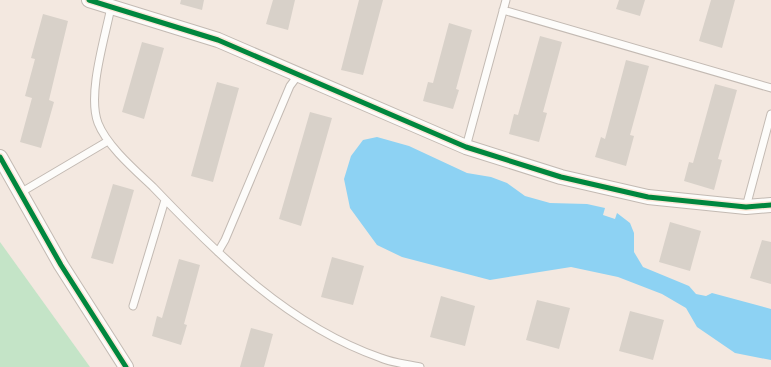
<svg xmlns="http://www.w3.org/2000/svg" width="771" height="367" viewBox="0 0 771 367" font-family="Arial,sans-serif">
	<rect width="100%" height="100%" fill="#f3e8e0"/>
	<path fill="#c4e4c7" d="M0,242L90,367H0Z"/>
	<path fill="#8dd2f3" d="M377,137L409,146L467,173L491,177L507,183L525,196L550,203L587,204L605,208L603,215L615,219L617,213L630,223L634,233V252L643,267L689,286L696,294L706,296L712,293L771,309V360L735,353L697,327L686,308L662,294L618,277L571,267L490,280L402,257L377,245L350,208L344,179L351,156L363,140Z"/>
	<path fill="#d8d1c9" d="M181,0H204L202,10L180,4Z
		M273,0H295L288,30L266,24Z
		M359,0H383L363,75L341,70Z
		M619,0H645L640,16L616,9Z
		M711,0H735L722,48L699,41Z
		M43,14L68,21L49,100L54,102L41,148L20,142L32,98L25,96L35,59L31,58Z
		M449,23L472,30L456,89L459,90L453,109L423,101L428,82L433,83Z
		M540,36L562,42L543,112L547,113L539,142L509,134L514,114L518,115Z
		M142,42L164,48L144,119L122,112Z
		M626,60L649,66L630,135L634,136L626,166L595,157L601,137L605,139Z
		M217,82L239,88L213,182L191,176Z
		M715,84L737,90L718,159L722,160L714,190L684,181L689,162L693,163Z
		M310,112L332,118L301,226L279,219Z
		M113,184L134,190L113,264L91,258Z
		M670,222L701,231L690,271L659,262Z
		M762,240L771,242V284L750,278Z
		M332,257L364,266L353,305L321,297Z
		M179,259L200,265L184,324L187,325L181,345L152,336L157,316L162,318Z
		M441,296L475,306L465,346L430,337Z
		M537,300L570,308L559,349L526,340Z
		M630,311L664,320L653,360L619,351Z
		M251,328L273,334L264,367H240Z"/>
	<g fill="none" stroke-linecap="round" stroke-linejoin="round">
		<defs>
			<path id="service" d="M111,7C105,38 87,94 98,123C107,146 135,170 153,187C219,256 289,326 381,358C393,363 407,364 420,367
				M503,10L771,88
				M466,147L506,0
				M20,193L108,141
				M746,207L771,114
				M218,252L225,240L290,86L299,74
				M133,306L165,200"/>
			<path id="minor" d="M89,0L218,40L466,147L561,177L648,197L746,207L771,205
				M0,157L61,265L126,367"/>
		</defs>
		<use href="#service" stroke="#c3bab3" stroke-width="9"/>
		<use href="#minor" stroke="#c3bab3" stroke-width="16"/>
		<use href="#service" stroke="#fdfcfa" stroke-width="7"/>
		<use href="#minor" stroke="#fdfcfa" stroke-width="14"/>
		<defs>
			<path id="cycleway" d="M89,0L218,40L466,147L561,177L648,197L746,207L771,205
				M0,157L61,265L126,367"/>
		</defs>
		<use href="#cycleway" stroke="#fbe7d8" stroke-width="8"/>
		<use href="#cycleway" stroke="#00873e" stroke-width="5"/>
	</g>
</svg>
